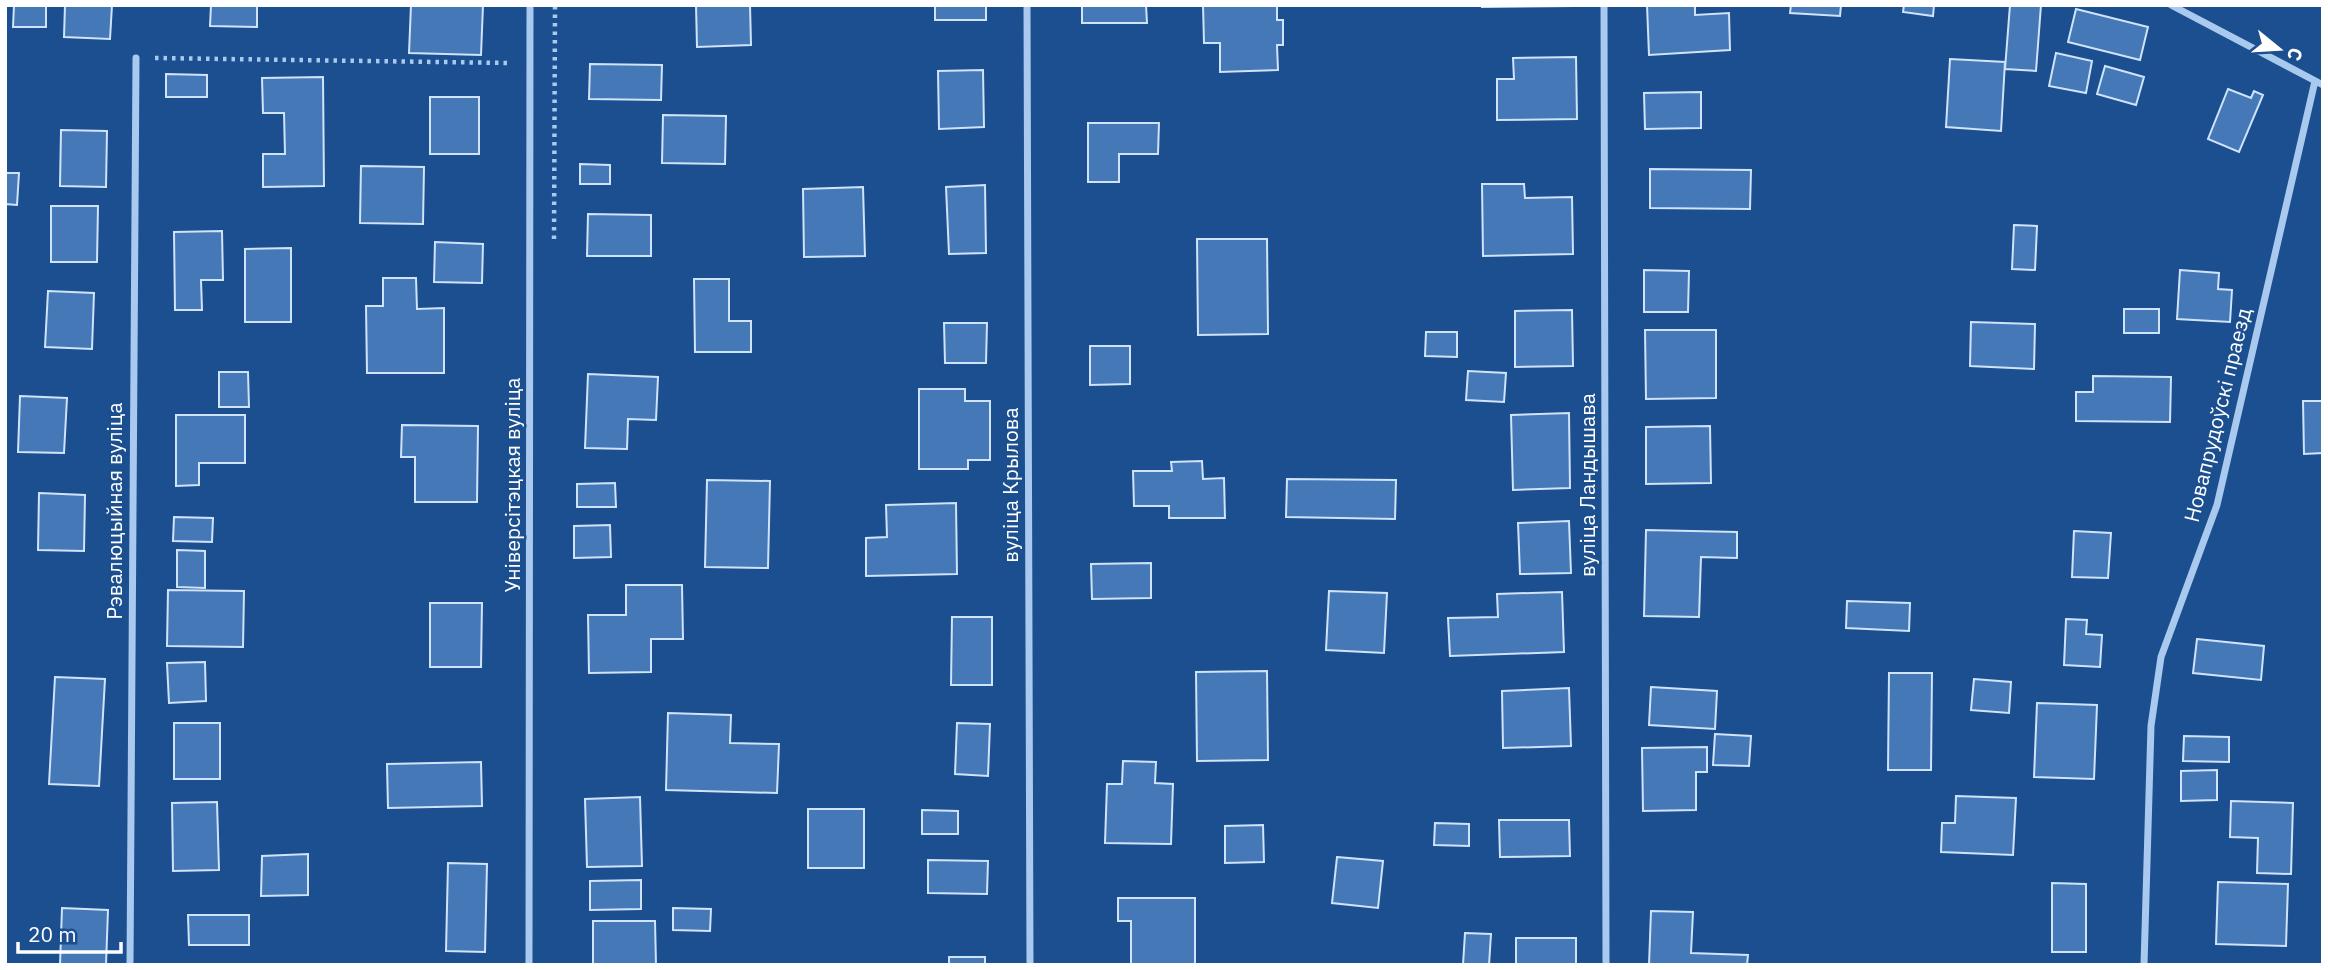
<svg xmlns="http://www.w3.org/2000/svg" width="2328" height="970" viewBox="0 0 2328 970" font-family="'IBM Plex Sans',sans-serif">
	<rect width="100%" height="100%" fill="#1b4f8f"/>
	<path fill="#4478b7" stroke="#cfe3fa" stroke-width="2" d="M14,5H46V27H13Z
		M65,5H112L110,39L64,37Z
		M211,5H257V27L210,26Z
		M411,5H483L481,55L409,53Z
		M696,5H750L751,45L697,47Z
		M935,5H986V20H935Z
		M1082,5H1146L1147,23H1082Z
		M1203,5H1277V20H1283V45H1277L1278,70L1220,72V43H1204Z
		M1482,5H1574V6L1482,7Z
		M1647,5H1695V15L1729,13L1730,50L1649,55Z
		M1791,5H1841L1840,16L1790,13Z
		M1904,5H1934L1933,16L1903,12Z
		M2010,5H2041L2036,71L2005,69Z
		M2076,9L2148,27L2140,60L2068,42Z
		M2056,53L2092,61L2086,93L2049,86Z
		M1576,57L1577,119L1497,120V79H1514L1513,58Z
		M1950,59L2005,62L2001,131L1946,127Z
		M590,64L662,65L661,100L589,99Z
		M2105,66L2144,77L2136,105L2097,94Z
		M983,70L984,127L939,129L938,71Z
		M166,74L207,75V97H166Z
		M323,77L324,186L263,187V154H285L284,113H263L262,78Z
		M2228,89L2251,98L2254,91L2263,95L2239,152L2208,139Z
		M1701,92V128L1645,129L1644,93Z
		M430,97H479V154H430Z
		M663,115L726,116L725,164L662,163Z
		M1088,123H1159L1158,154H1119V182H1088Z
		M61,130L107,131L106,187L60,186Z
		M580,164L610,165V184H580Z
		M361,166L424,167L423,224L360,223Z
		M1650,169L1751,170L1750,209L1650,208Z
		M5,173H19L17,205L5,204Z
		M1482,184H1524L1525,198L1572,197L1573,254L1483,256Z
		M985,185L986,253L949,254L946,187Z
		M863,187L865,256L804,257L803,189Z
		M51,206H98L97,262H51Z
		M588,214L651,215V256H587Z
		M2014,225L2037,226L2035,270L2012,269Z
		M222,231L223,280H201L202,310H175L174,232Z
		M1197,239H1267L1268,334L1198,335Z
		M435,242L483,244L482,283L434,282Z
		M291,248V322H245V249Z
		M1644,270L1689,271L1688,312H1644Z
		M2180,270L2219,273L2218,289L2232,290L2230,322L2177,319Z
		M383,278H416L417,309L444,308V373H367L366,306H383Z
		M694,279H729V321H751V352H695Z
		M48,291L94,293L92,349L45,347Z
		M2124,309H2159V333H2124Z
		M1572,310L1573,366L1515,367V311Z
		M1971,322L2035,324L2034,369L1970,366Z
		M944,323H987L986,363H945Z
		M1645,330H1716V398L1646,399Z
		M1426,332H1457V357L1425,356Z
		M1090,346H1130V384L1090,385Z
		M1468,371L1506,373L1504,402L1466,400Z
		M219,372H248L249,407H219Z
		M588,374L658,377L656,420L628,419L627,449L585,448Z
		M2093,376L2171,377L2170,422L2076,421V392H2093Z
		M919,389H965V401H990V460H968V469H919Z
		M20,396L67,398L64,453L18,452Z
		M2303,401H2323V453L2304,454Z
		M1569,413L1570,488L1513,490L1511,415Z
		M176,415H245V463H199V485L176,486Z
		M402,425L478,426L477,502H415V457H401Z
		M1710,426L1711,483L1646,484V427Z
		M1202,461L1203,479L1224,478L1225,518H1169V506H1134L1133,471H1172L1171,462Z
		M1287,479L1396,480L1395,519L1286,517Z
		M707,480L770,481L768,568L705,567Z
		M615,483L616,507H577V484Z
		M39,493L85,495L84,551L38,550Z
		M956,503L957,574L866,576V538L887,537L886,505Z
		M174,517L213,518L212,542L173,541Z
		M1569,521L1571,573L1520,574L1518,523Z
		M610,525L611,557L574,558V526Z
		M1646,530L1737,532V558L1701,557L1699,617L1644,616Z
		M2074,531L2111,533L2108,578L2072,577Z
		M177,550L205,551V588L177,587Z
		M1151,563V598L1092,599L1091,564Z
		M626,585H682L683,639H651V672L589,673L588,615H626Z
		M168,590L244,591L243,647L167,646Z
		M1329,591L1387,593L1384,653L1326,650Z
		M1562,592L1564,652L1450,656L1448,618L1498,617L1497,594Z
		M1847,601L1910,603L1909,631L1846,628Z
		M430,603H482L481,667H430Z
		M952,617H992V685H951Z
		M2066,619L2087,620L2086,634L2102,635L2100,667L2064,665Z
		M2197,639L2264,646L2261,680L2193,673Z
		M205,662L206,701L169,703L167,663Z
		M1267,671L1268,760L1197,761L1196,672Z
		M1889,673H1932L1931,770H1888Z
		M55,677L105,679L99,786L49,784Z
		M1974,679L2011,682L2009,713L1971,710Z
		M1651,687L1717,691L1715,729L1649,725Z
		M1569,688L1571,746L1503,748L1502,691Z
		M2037,703L2097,705L2094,779L2034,777Z
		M668,713L731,715L730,743L779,744L777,793L666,790Z
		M174,723H220V779H174Z
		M957,723L990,724L988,776L955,774Z
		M1715,734L1751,736L1749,766L1713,765Z
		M2184,736L2229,737V762L2183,761Z
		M1707,747V772H1696V810L1643,811L1642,748Z
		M1123,761L1156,762L1155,783L1173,784L1171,844L1105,843L1107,784H1122Z
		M481,762L482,806L388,808L387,764Z
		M2217,770V800L2181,801V771Z
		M1956,796L2016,798L2013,855L1941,852L1942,823H1955Z
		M640,797L642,866L587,867L585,799Z
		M2231,801L2293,803L2291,874L2257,873L2258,838L2230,837Z
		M217,802L219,870L173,871L172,803Z
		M808,809H864V868H808Z
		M922,810L958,811V834H922Z
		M1499,820H1569L1570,856L1500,857Z
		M1435,823L1469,824V846L1434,845Z
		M1263,825L1264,862L1225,863V826Z
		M308,854V895L261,896L262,856Z
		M1337,857L1383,861L1378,908L1332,903Z
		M928,860L988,861L987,894L928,893Z
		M448,863L487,864L485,952L446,951Z
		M641,880V909L590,910V881Z
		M2218,882L2288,884L2286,946L2216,944Z
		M2052,883L2086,884V952H2052Z
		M1118,898H1195V965H1131V921H1118Z
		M62,908L108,910L106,965H60Z
		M673,908L711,909L710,931L673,930Z
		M1651,911L1693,912L1691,953L1748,955L1747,965H1649Z
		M188,915H249V945H189Z
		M593,921H655L656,965H593Z
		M1465,933L1491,934L1489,965H1463Z
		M1516,938H1576V965H1516Z
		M949,957H985V965H949Z"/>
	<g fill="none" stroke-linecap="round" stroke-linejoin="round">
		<path stroke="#a9c9ee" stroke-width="4.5" stroke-dasharray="3.5 5" stroke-linecap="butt" d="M155,58L510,63
			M554,239L555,5"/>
		<path stroke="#a9c9ee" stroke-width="7" d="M1027,5L1030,965
			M1604,5L1606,965
			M2171,5L2323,85
			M130,965L136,58
			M529,965L530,5
			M2144,965L2151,726L2161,657L2217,505L2315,81"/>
	</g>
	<g text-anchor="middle" stroke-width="5" stroke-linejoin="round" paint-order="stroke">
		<g font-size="21" fill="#fff" stroke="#1b4f8f">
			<text transform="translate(2218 415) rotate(-76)" y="7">Новапрудоўскі праезд</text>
			<text transform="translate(513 485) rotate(-90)" y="7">Універсітэцкая вуліца</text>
			<text transform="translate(1011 485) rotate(-90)" y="7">вуліца Крылова</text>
			<text transform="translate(1588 485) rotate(-90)" y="7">вуліца Ландышава</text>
			<text transform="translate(115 511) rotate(-90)" y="7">Рэвалюцыйная вуліца</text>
		</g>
	</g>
	<rect width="2328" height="970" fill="none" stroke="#ffffff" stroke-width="14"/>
	<g transform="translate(2279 49) rotate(108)" stroke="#1b4f8f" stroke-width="5" paint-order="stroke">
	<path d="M0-5L12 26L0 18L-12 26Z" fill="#ffffff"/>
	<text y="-10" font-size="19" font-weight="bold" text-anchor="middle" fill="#ffffff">С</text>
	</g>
	<path d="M18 942v10h103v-10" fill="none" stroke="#ffffff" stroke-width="3.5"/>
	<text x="28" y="942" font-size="21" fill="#ffffff" stroke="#1b4f8f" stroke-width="5" paint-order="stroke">20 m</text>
</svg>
